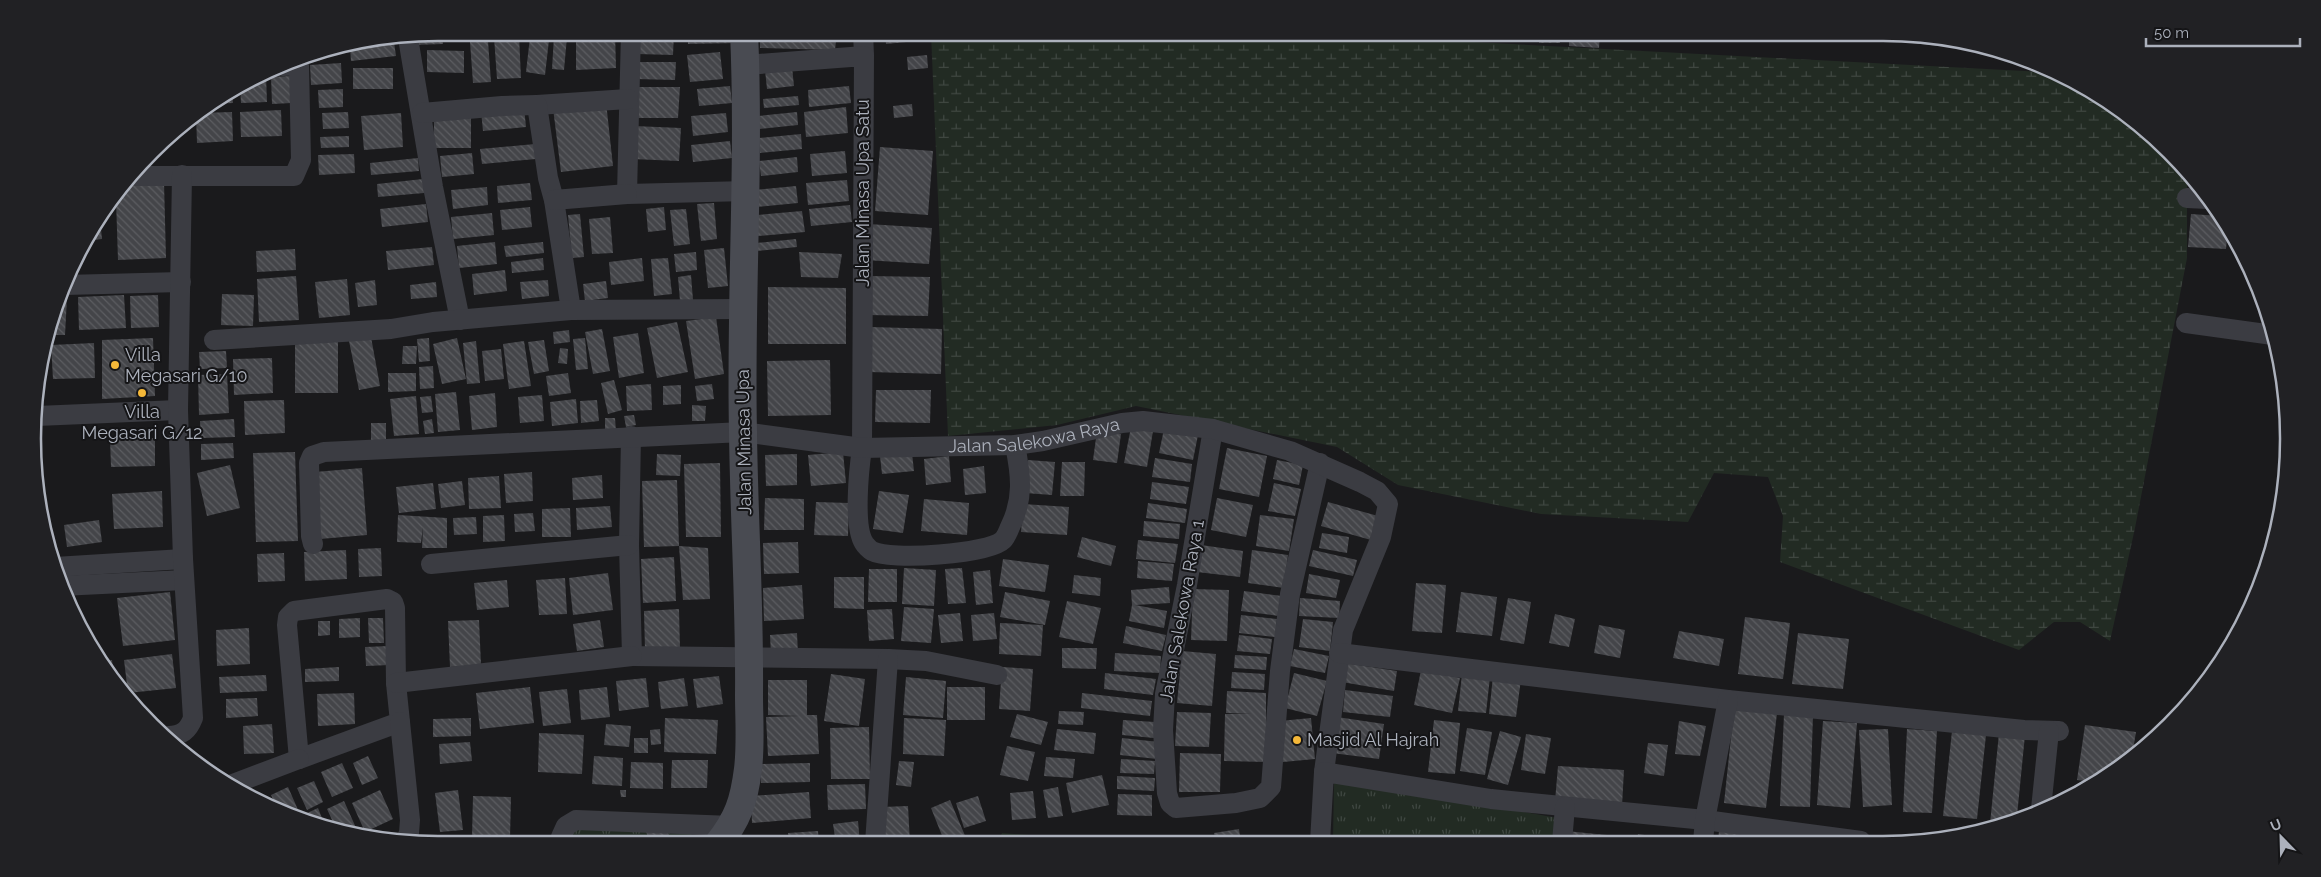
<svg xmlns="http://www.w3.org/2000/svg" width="2321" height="877" viewBox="0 0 2321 877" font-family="Raleway,sans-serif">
	<defs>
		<pattern id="wetland-marsh" width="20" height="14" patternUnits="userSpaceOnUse" patternTransform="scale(1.25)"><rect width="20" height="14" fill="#222b23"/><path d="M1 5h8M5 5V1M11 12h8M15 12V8" fill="none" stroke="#3f4741"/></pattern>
		<pattern id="park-tufts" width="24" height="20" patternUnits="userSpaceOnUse" patternTransform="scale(1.25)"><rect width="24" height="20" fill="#222b23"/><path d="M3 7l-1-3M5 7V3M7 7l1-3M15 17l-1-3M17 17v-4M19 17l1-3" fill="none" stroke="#3f4741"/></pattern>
		<pattern id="building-back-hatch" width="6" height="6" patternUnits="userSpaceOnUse" patternTransform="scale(1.25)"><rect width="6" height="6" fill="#444549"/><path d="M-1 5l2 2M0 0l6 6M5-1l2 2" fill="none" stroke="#5c5d61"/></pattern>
	</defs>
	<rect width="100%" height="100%" fill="#1a1a1c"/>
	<path fill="#222b23" d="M1002,833L1133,843H997Z"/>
	<path fill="url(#wetland-marsh)" d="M931,33H1304L2042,72L2043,67L2062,75L2130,117L2187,170V258L2135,528L2110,641L2080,622H2054L2019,650L1780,562L1783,516L1768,477L1714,473L1688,522L1541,514L1398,485L1337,447L1136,406L1057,425L948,436Z"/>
	<path fill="url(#park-tufts)" d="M1334,779L1558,818L1556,842H1333Z
		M576,824L693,833L683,844H570Z"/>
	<path fill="url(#building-back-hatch)" d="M442,32L443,44L412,45V37Z
		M452,32H474V36L452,37Z
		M478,32H491V39L478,40Z
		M576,32H615L616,68L576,70Z
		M638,32H674L673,55L637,54Z
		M688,32H738V43L688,44Z
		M760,32H837L835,50L760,48Z
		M885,32H925L926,40L886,44Z
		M1539,32H1560V43H1539Z
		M1569,32H1600L1599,48L1569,46Z
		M1609,32H1653V41L1609,39Z
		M1689,32H1721V36L1689,37Z
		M519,35L521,78L497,79L494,37Z
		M1904,35L1939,40V46L1903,42Z
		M554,36L567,37L564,70L552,69Z
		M530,37L549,40L545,75L526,72Z
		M488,41L491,82L473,83L470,42Z
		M394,42L396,56L351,61L350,47Z
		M427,50L464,51V73L427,72Z
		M720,52L723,79L690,82L687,55Z
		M927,55L928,68L908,70L907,57Z
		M635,62H676L675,80L635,79Z
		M341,63L342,83L311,85L310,65Z
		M792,67L794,86L767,89L765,70Z
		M353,68H393V89H353Z
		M261,75H266L267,102L241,103L240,85Z
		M291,76L292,103L272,104L271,77Z
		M730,86L732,103L699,106L697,89Z
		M849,86L851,103L809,107L808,90Z
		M632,87H680L678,118H632Z
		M232,89L233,103L211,104L226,93Z
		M343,89V107L319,108L318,90Z
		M798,96L799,105L764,108L763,99Z
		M606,102L613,166L561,172L553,108Z
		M912,104L913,116L894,118L893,106Z
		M524,107L526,127L483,131L481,111Z
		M846,107L848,133L806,137L804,112Z
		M281,110L282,136L241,137L240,112Z
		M232,112L233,141L197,143L196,115L199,113Z
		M348,112L349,128L323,129L322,113Z
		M797,112L798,125L759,129L758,116Z
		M401,113L403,147L364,150L361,116Z
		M726,113L728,132L693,136L691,116Z
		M471,117V148H434V118Z
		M181,126L182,136H168L171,133Z
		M634,126L681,128L679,161L632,159Z
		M801,134L802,149L760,153L759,138Z
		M349,136V147L321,148L320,137Z
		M730,141L732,158L693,162L691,145Z
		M535,144L536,159L482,164L480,149Z
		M880,147L933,151L928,215L875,211Z
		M845,151L847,173L812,176L810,154Z
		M472,153L474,174L442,177L440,156Z
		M354,154L355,173L319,175L318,155Z
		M797,157L798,172L761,176L759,161Z
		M418,158L419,171L371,175L370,163Z
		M423,179L424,193L378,197L377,184Z
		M847,180L849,201L808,205L806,183Z
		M164,182L166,258L118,260L116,200L130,183Z
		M530,183L532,200L498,203L497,186Z
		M796,186L798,203L757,207L755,190Z
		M487,187L488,205L453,209L451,190Z
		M714,203L717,239L701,241L697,204Z
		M426,204L428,222L382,227L380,209Z
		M850,205L852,222L811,226L809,209Z
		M530,207L532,227L502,230L500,210Z
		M664,207L666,230L648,232L646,209Z
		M686,209L690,244L674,246L670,210Z
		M802,211L805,232L758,236L757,215Z
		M492,213L494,235L453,239L451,217Z
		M580,214L584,257L572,258L568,215Z
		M2191,214L2220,216L2228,227L2226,249L2188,247Z
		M610,217L613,253L592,254L589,219Z
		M100,219L102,239L84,241L87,236Z
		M868,224L932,228L929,264L865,260Z
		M796,239L797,247L757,251L756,243Z
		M495,242L497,264L459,268L457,246Z
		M543,242L544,253L506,257L504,246Z
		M432,247L434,265L388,270L386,251Z
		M724,248L728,286L708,288L704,250Z
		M295,249L296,270L257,272L256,251Z
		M696,252L697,270L676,272L674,254Z
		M799,252L842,254L838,278L801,277Z
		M543,258L544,270L512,273L511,262Z
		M642,258L644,281L611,285L609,262Z
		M668,258L672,294L654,296L651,259Z
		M505,270L507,291L474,295L472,274Z
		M691,275L693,300L680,301L678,277Z
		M296,276L299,320L259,322L257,279Z
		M868,276L930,277L928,316L867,315Z
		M347,279L350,315L319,318L315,282Z
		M375,280L377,305L358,307L355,283Z
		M548,280L549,296L522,299L520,282Z
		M606,281L608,298L585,301L583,284Z
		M436,282L437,297L411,299L410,285Z
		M768,287L846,288V344H768Z
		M222,294L254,295L253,326L221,325Z
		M124,295L126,328L79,330L78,297Z
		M158,295L159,327L131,328L130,296Z
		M59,297L67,298L65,335H48Z
		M716,317L724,374L695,379L686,321Z
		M677,322L688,372L657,378L647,328Z
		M870,327L942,329L941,374L869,372Z
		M602,329L610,371L593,374L585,332Z
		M569,330L570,342L554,344L553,332Z
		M638,333L644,373L619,378L613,337Z
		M338,337V393H295V338Z
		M371,337L380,386L359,390L349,341Z
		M153,338L155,396L102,399V340Z
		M429,338L430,361L419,362L417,339Z
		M457,338L466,379L442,384L433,344Z
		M585,338L588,369L576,370L573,339Z
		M544,340L549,371L534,374L528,342Z
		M476,341L480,383L467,384L463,343Z
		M524,341L531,386L509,389L503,344Z
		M94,343L95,378L53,379L51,345Z
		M403,346H417L416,364H402Z
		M560,348L568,349L567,364L558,363Z
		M501,349L504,379L485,381L482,351Z
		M226,351L227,368L200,369L199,352Z
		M272,358L273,393L234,395L233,359Z
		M43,359L44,382H37L42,359Z
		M830,360L831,415L768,416L767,361Z
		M433,366L434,388L420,389L419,367Z
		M388,373H416V391L388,392Z
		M568,373L571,393L549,396L546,376Z
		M227,374L229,413L199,415L198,375Z
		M614,380L622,410L608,414L601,383Z
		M651,384L652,410L627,411L626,386Z
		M712,384L714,399L697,401L695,386Z
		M681,385V404L663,405V386Z
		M876,390H931L930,423L875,422Z
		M456,392L460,430L438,432L435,394Z
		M495,393L497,427L472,430L469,396Z
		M542,395L544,421L520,423L518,397Z
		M416,396L419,434L394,436L390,399Z
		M431,396L433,412L422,413L420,397Z
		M576,399L578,423L552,426L550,402Z
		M284,400L285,433L245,435L244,401Z
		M597,400L599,421L581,423L580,401Z
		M692,405L706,406L705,421H692Z
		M634,415L636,425L626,427L624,416Z
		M605,418H615L616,431H605Z
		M234,419L235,437L201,438L200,421Z
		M432,419L434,433L425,434L423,421Z
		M371,423H386V441H371Z
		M1131,427L1153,431L1147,467L1124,463Z
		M1164,429L1198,435L1193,460L1159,453Z
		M1097,431L1121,434L1117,463L1093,460Z
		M155,438V466L111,467L110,439Z
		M233,443L234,458L201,460V444Z
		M1227,448L1267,456L1259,497L1219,489Z
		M295,452L298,541L256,542L253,453Z
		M843,452L846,483L811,486L808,455Z
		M912,453L914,471L882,474L880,456Z
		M657,454L681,455L680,476L656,475Z
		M797,454V485L766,486L765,455Z
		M949,456L951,482L926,485L924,459Z
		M1155,458L1192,464L1190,482L1152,477Z
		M1028,460L1055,462L1052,495L1025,493Z
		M1277,460L1303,465L1299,485L1273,479Z
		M1062,462H1085L1084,496H1060Z
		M720,463L721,537H686L684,464Z
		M230,465L240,508L207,516L197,473Z
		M984,466L986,493L965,495L963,469Z
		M362,468L367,535L320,539L315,472Z
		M532,472L533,501L506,503L504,474Z
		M602,475L603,498L573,500L572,478Z
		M499,476L501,508L469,509L468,478Z
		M677,480L679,546L708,548L710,599L683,600L679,546L644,547L642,481Z
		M462,481L465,505L441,508L438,484Z
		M1152,482L1189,487L1186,504L1150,499Z
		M433,483L436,509L399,513L396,487Z
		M1274,483L1301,489L1295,516L1268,511Z
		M162,491L163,527L114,529L112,494Z
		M879,491L909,495L903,533L873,529Z
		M765,498L804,499V530H764Z
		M1217,498L1253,505L1246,537L1211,530Z
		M924,499L969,503L967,535L921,531Z
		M816,502L849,503L848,536L814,535Z
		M1328,502L1378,516L1371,540L1321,526Z
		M1148,503L1187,509L1185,523L1146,518Z
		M1023,504L1069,507L1067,535L1021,532Z
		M610,506L612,527L577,530L576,508Z
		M570,508L571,537H542V509Z
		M533,513L535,531L515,532L514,514Z
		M398,515L447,518V548H422L423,527L421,543L397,542Z
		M504,515L505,541L483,542V516Z
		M1260,515L1294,519L1289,551L1256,546Z
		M476,517L477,534L454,535L453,518Z
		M99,520L102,542L67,547L64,525Z
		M1144,521L1180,524L1179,539L1143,536Z
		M1322,533L1349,537L1347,553L1319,548Z
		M1082,537L1116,546L1111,566L1077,557Z
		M1138,540L1178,544L1175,563L1136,559Z
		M798,542L799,573L764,574L763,543Z
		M1201,545L1243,551L1240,577L1197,572Z
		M381,548L382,576L359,577L358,549Z
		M346,550L347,579L305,581L304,552Z
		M1252,550L1288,555L1284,588L1248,583Z
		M1313,550L1357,560L1353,576L1309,566Z
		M284,553L285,581L258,582L257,554Z
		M674,557L676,601L643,603L641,559Z
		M1003,559L1049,565L1045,592L999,586Z
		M1138,561L1174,564L1172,581L1137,578Z
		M904,568L936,570L934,606L902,604Z
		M962,568L966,603L948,604L945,569Z
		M869,569H897V602H868Z
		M990,570L993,603L976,605L973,572Z
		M608,573L613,610L573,615L569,578Z
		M1309,574L1340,580L1336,598L1306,593Z
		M1074,575L1101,578L1100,596L1072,593Z
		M834,577H864V609L834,608Z
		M565,578L567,614L539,615L536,580Z
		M507,580L509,607L477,610L474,583Z
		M1416,583L1446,585L1442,633L1412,631Z
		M802,585L804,619L764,621L763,588Z
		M1169,587L1170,603L1135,605L1167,611L1164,628L1129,621L1132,605L1131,590Z
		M1193,589L1229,590L1227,641L1191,640Z
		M1244,591L1282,596L1279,616L1241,611Z
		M170,592L175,640L123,646L117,598Z
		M1005,592L1050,601L1045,625L1000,617Z
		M1461,592L1497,597L1492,636L1456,632Z
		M1300,598L1340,601L1339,618L1299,616Z
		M1508,598L1531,602L1524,644L1500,640Z
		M1067,601L1101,608L1093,644L1059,637Z
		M904,607L934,609L931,643L901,641Z
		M679,609L680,649L645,650L644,611Z
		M892,609L894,639L869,641L867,610Z
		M960,613L963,641L941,643L938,615Z
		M994,613L997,639L973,641L971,615Z
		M1555,614L1575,619L1569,647L1549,643Z
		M1241,615L1277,619L1275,637L1239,633Z
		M1745,617L1790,623L1783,679L1738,674Z
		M360,618V637L339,638V619Z
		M368,618H383L384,643H369Z
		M1303,619L1333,622L1330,651L1299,647Z
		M479,620L481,665L450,667L448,621Z
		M600,620L604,647L577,651L573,624Z
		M318,621H330V635L318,636Z
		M1000,623L1043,625L1041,656L999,654Z
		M1599,625L1625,630L1620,658L1594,653Z
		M1126,626L1166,635L1162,651L1123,643Z
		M249,628L250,664L217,666L216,630Z
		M1679,631L1724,639L1719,666L1673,658Z
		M797,633L798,654L771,655L770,635Z
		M1798,633L1849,639L1843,689L1792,684Z
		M1239,635L1272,639L1270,654L1237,651Z
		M389,646L390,665L366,666L365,647Z
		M1062,648H1097L1096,669L1062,668Z
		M1294,649L1329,656L1325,673L1290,666Z
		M1182,651L1216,654L1212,706L1177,703Z
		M1115,653L1161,656L1160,673L1114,671Z
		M172,654L176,688L128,693L124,660Z
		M1235,655L1267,657L1266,670L1234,668Z
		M112,660L114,678L99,661Z
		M1345,663L1397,671L1394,691L1342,682Z
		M339,667V681L305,682V669Z
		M1002,667L1033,669L1030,711L999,709Z
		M1421,670L1460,678L1452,713L1414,705Z
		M1232,672L1265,674L1264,690L1231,688Z
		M1105,673L1156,679L1153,695L1104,689Z
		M1294,673L1327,681L1317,716L1285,708Z
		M831,674L865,679L859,726L824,721Z
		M1462,674L1490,677L1486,713L1458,711Z
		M266,675L267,691L220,693L219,677Z
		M719,676L723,704L697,708L693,679Z
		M1493,676L1521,679L1516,717L1489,714Z
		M906,677L946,681L943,718L903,715Z
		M646,678L649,707L619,711L616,681Z
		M684,678L688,706L661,709L658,682Z
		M768,680H807V715H817L819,754L768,756L766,717L800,716L768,715Z
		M530,687L534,723L480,729L476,693Z
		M607,687L610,717L581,720L579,690Z
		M947,687H985V720H947Z
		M567,689L571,723L543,726L539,692Z
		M1345,690L1393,696L1390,717L1343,712Z
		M1227,691L1266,693V762L1224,761L1225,714H1252L1226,713Z
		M354,693L355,724L318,726L317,694Z
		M1082,693L1152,701L1150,716L1081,708Z
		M257,698L258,716L226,718V699Z
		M1734,709L1777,713L1766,808L1724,803Z
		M1059,711L1084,712L1083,725L1058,724Z
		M1177,712L1211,713L1209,747L1175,746Z
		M1017,714L1048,722L1041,745L1010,737Z
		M1784,714L1813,715L1810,807L1780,806Z
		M1337,717L1384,724L1379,759L1332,753Z
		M471,718V736L433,737V719Z
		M665,718L718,720L716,754L664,752Z
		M904,718L946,720L944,756L903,754Z
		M1311,718L1315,759L1283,762L1280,721Z
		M1123,720L1155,722L1154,738L1122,735Z
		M1434,720L1460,723L1455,774L1428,772Z
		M1679,721L1706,726L1700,756L1675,754Z
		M1823,721L1857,723L1850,808L1817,805Z
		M272,724L274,753L244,754L243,726Z
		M606,724L631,726L629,747L604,745Z
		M2085,725L2136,732L2132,756L2093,782L2077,780Z
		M869,727L870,779H831L830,728Z
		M1467,728L1492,732L1485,775L1460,771Z
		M660,729L661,744L651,745L650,730Z
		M1057,729L1096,733L1094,754L1054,750Z
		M1888,729L1892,805L1863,807L1859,730Z
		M1907,729L1937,731L1932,813L1903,812Z
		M1500,731L1521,737L1508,785L1487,779Z
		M1952,731L1986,735L1977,819L1943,816Z
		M539,733L584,735L582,774L538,772Z
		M1999,733L2025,735L2017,816L1992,824H1990Z
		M1526,734L1551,738L1545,774L1521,770Z
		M634,738H648V753H634Z
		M1122,738L1159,742L1157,759L1120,755Z
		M470,742L472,761L440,764L439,744Z
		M1648,743L1668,745L1664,776L1644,773Z
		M1007,746L1035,752L1028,781L1000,775Z
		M1180,753L1221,754L1220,792H1179Z
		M368,756L378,778L362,785L353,763Z
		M594,756L623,758L622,786L592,784Z
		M1046,757L1075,759L1073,778L1044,776Z
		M1121,759L1155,761L1154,774L1120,773Z
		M672,760H708L707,788H671Z
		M899,761L914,762L911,787L896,785Z
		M631,762L663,763V789L630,788Z
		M342,763L353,788L332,797L321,772Z
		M810,763V782L761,783V764Z
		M1558,766L1624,770L1622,806L1555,801Z
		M1102,775L1109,805L1072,813L1066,783Z
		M1117,776L1155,778L1154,791L1117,789Z
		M314,781L323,802L307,810L297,788Z
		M865,784L866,809L828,810L827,785Z
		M288,787L299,812L292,815L278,810L271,795Z
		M1058,787L1063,816L1048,818L1043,790Z
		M380,790L393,819L365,832L352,803Z
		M458,790L463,830L440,832L435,793Z
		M620,790H626V797H621Z
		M1033,791L1036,818L1012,820L1010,793Z
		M809,792L811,818L752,823L751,796Z
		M1118,794L1152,795V816L1117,815Z
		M473,796L511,797L510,838L472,837Z
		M978,796L986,821L964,828L956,803Z
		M265,798L268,806L257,801Z
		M950,800L966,838L954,843H945L931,808Z
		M344,801L357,830L351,833L337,831L327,809Z
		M908,806L910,843H883L882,807Z
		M318,808L326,828L306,820L303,815Z
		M858,821L860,844H836L833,824Z
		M663,824L670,837L652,844L646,832Z
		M1239,829L1241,843H1216L1214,833Z
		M818,831L819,844H789L788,833Z
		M1566,831L1617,836V842H1565Z
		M1719,831L1760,837V841H1718Z
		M1638,834L1683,841V842H1637Z"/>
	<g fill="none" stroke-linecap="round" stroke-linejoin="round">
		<g stroke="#3b3c42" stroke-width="20">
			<path d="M631,32L627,194L747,191"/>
			<path d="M863,32L864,56"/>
			<path d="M408,38L433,187L460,320"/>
			<path d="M746,65L864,56L862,448C859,469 853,526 864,543C865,545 870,550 872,551C890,561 989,554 1003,540C1006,537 1008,532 1010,527C1024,499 1021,475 1015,445"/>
			<path d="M537,105L628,99"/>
			<path d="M422,113L502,106L537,105L548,178L554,200L571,310"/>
			<path d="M136,176H294L301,160L299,65L283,66"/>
			<path d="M2187,198L2208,199"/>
			<path d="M554,200L627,194"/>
			<path d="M65,285L181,282"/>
			<path d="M2186,323L2273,335"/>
			<path d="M214,340L391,329L433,322L571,310L742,309"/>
			<path d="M37,416L178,410"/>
			<path d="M1213,429L1187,585L1165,694L1163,730L1167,793L1170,803L1176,808L1236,803L1260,798L1271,787L1280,671L1290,594L1320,463"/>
			<path d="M631,436L629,545L632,656L888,659L926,661L997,675"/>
			<path id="s1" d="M313,544L311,536L309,463L312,456L324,452L743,432L862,448L1015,445L1043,441L1122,423L1143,421L1213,429L1290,451L1360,482L1377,491L1388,504L1381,537L1343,630L1324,772"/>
			<path d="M431,564L629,545"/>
			<path d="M55,567L183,559"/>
			<path d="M61,586L184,580"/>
			<path d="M387,599L393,602L395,608L396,683L400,722L299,759L287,625L288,617L294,611Z"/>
			<path d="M1339,653L1728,700L2024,730L2059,731"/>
			<path d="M396,683L632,656"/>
			<path d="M400,722L410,820L409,833L406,840"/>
			<path d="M169,736C182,735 188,731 193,718L183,559L178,410L182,175"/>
			<path d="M230,785L299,759"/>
			<path d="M2041,809L2049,731"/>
			<path d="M1320,842L1324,772L1491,799L1705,820L1861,841"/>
			<path d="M1562,842L1565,807"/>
			<path d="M1703,842L1705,820L1728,700"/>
			<path d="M875,843L888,659"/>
			<path d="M561,844V837L566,826L576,820L732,826"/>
		</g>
		<path stroke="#494b52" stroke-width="28" d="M718,844C738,819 744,801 748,769C751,745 749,719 749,695C750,607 744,520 743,432C740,299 750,166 744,32"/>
	</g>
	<g fill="#f5b839" stroke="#151517" stroke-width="2">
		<circle cx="115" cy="365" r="5"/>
		<circle cx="142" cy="393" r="5"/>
		<circle cx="1297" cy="740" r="5"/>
	</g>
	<g text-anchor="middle" stroke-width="4" stroke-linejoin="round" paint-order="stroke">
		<g font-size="18" fill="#acb1bc" stroke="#151517">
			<text transform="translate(863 193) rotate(-90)" y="6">Jalan Minasa Upa Satu</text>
			<text dy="6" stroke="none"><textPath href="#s1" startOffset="814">Jalan Salekowa Raya</textPath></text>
			<text transform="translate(744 442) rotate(-91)" y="6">Jalan Minasa Upa</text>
			<text transform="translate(1182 611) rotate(-80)" y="6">Jalan Salekowa Raya 1</text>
		</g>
		<g font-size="18" fill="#acb1bc" stroke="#151517" text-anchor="start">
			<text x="125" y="361">Villa<tspan x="125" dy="21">Megasari G/10</tspan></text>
			<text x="142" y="418" text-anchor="middle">Villa<tspan x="142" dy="21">Megasari G/12</tspan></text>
			<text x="1307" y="746">Masjid Al Hajrah</text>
		</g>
	</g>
	<path d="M0 0H2321V877H0ZM438 41H1883A397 397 0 0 1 2280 438V439A397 397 0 0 1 1883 836H438A397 397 0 0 1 41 439V438A397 397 0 0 1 438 41Z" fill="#212124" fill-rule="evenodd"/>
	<path fill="none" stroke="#acb1bc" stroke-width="2.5" d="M438 41H1883A397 397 0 0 1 2280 438V439A397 397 0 0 1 1883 836H438A397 397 0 0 1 41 439V438A397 397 0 0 1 438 41Z"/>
	<g transform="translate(2281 837) rotate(337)" stroke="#151517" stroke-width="4" paint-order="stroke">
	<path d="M0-4L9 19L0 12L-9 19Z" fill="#acb1bc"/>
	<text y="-8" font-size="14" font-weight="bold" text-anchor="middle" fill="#acb1bc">U</text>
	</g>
	<path d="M2146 38v8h154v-8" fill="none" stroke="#acb1bc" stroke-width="2.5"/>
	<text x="2154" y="38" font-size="15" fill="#acb1bc" stroke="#151517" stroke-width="4" paint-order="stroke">50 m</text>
</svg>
